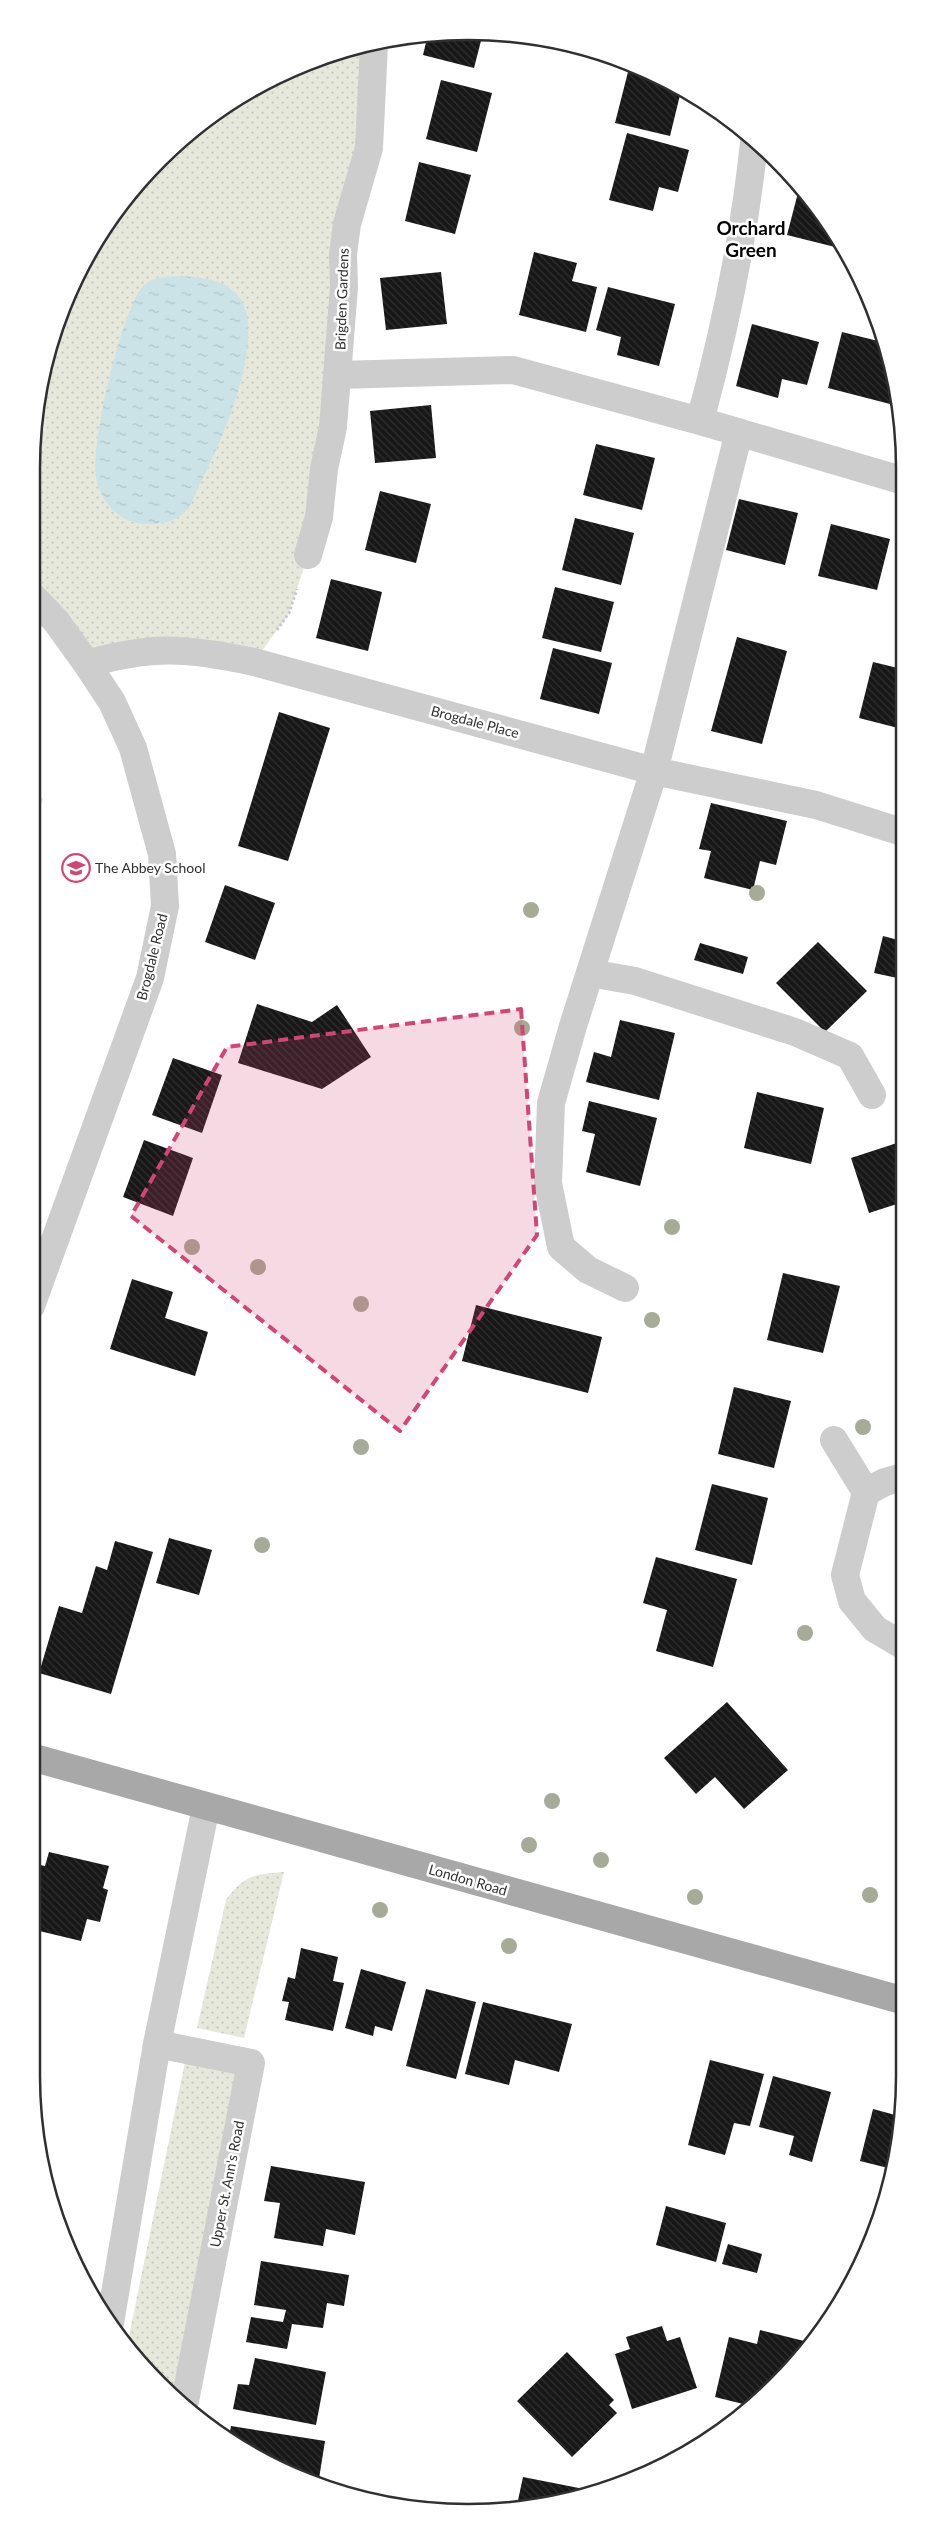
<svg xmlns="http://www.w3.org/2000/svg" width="936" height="2544" viewBox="0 0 936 2544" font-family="Lato,sans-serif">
	<defs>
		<pattern id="grass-dots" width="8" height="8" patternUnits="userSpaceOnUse" patternTransform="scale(1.25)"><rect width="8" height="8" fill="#e6e8dc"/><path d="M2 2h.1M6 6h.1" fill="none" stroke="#c6c7bd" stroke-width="1.8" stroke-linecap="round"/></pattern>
		<pattern id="water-ripples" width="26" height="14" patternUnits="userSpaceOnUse" patternTransform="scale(1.25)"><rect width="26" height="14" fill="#cbe3e7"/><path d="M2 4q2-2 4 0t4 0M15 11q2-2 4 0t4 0" fill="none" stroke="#afc3c6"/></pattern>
		<pattern id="building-back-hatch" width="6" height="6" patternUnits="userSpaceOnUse" patternTransform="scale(1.25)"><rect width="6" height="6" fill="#171717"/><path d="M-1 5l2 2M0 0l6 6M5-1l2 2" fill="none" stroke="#303030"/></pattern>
	</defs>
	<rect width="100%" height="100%" fill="#fff"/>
	<path fill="url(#grass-dots)" d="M374,44L308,555L289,613L254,662L87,664L31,595V468L46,355L76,275L122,202L180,139L250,90L328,54Z
		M284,1872L244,2038L197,2028L226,1900C243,1875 256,1874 284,1872Z
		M186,2057L235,2073L238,2087L180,2379L170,2389L139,2364L127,2346Z"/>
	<path fill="#e6e8dc" d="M31,795L43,798L31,843Z"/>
	<path fill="url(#water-ripples)" d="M180,276C203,277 234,280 244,306C262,349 221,443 201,482C196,491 192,505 185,512C173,523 158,525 143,524C117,521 101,502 96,477C90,446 122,307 144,285C153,276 168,277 180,276Z"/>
	<path fill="url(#building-back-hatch)" d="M483,33L474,68L423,55L428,34Z
		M629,68L681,91L670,136L615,123Z
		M441,80L492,93L477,152L426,139Z
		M627,133L689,150L678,192L659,187L653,211L609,200Z
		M419,162L471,175L455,234L405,221Z
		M800,185L839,248L787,235Z
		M534,252L577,263L572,281L597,287L586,332L519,315Z
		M441,272L447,324L386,330L380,278Z
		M608,287L675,304L659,366L617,355L621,337L596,330Z
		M752,324L819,342L807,385L782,379L778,398L736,386Z
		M842,332L882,342L897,395L894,405L828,388Z
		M431,405L436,458L375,463L370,411Z
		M596,444L655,458L642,510L583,495Z
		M380,491L431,504L416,563L365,550Z
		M739,499L798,513L785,565L726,550Z
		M575,518L634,533L621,585L562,570Z
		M831,524L890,539L877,590L818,576Z
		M331,579L382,592L368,651L316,638Z
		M555,587L614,602L601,652L542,638Z
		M737,637L787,651L762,744L711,731Z
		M553,648L612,663L599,714L540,699Z
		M873,662L902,669V729L859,718Z
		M279,712L330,728L288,861L238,846Z
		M711,803L787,821L776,865L760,861L753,890L704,878L711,851L699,849Z
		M225,885L275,903L255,960L205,942Z
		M883,936L902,941V979L874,973Z
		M818,942L867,991L825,1032L776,983Z
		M700,943L748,957L743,974L694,960Z
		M257,1004L312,1022L337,1005L371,1057L322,1089L238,1063Z
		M620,1020L675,1033L659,1100L586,1082L594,1052L611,1057Z
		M173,1058L222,1075L202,1133L152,1115Z
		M757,1092L824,1108L811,1164L744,1148Z
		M589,1101L657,1118L640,1186L586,1172L595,1134L582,1131Z
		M144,1140L193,1158L173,1216L123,1197Z
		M903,1141V1202L869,1213L851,1158Z
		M783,1273L840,1286L823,1353L767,1340Z
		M132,1279L173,1292L165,1318L208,1332L195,1376L110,1349Z
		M476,1305L602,1337L588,1393L462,1361Z
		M734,1387L791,1401L774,1468L718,1454Z
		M712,1484L768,1498L752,1565L695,1550Z
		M169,1538L212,1550L199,1595L156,1583Z
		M115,1541L153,1552L111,1694L39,1673L59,1606L82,1613L96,1566L107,1570Z
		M656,1557L737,1579L713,1667L656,1651L667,1610L643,1603Z
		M727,1702L788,1770L744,1809L715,1777L696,1794L664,1758Z
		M49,1852L109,1866L103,1888L108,1890L100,1922L87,1919L81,1941L31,1929L34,1906L31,1905V1863L45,1866Z
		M301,1948L338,1957L333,1981L344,1983L333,2031L285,2020L289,2002L282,2001L288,1977L295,1979Z
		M361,1969L406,1982L392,2031L375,2026L373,2036L345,2028Z
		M426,1989L476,2002L456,2079L406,2066Z
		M483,2002L572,2024L559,2072L515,2060L509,2085L465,2074Z
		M710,2060L764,2074L750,2126L734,2123L725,2155L688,2145Z
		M773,2076L831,2092L812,2162L789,2155L794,2136L759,2127Z
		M873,2109L899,2116L892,2169L860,2161Z
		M271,2166L365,2182L355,2235L326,2229L323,2246L274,2238L280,2203L264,2201Z
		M666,2206L726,2223L716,2262L656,2245Z
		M728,2244L762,2254L757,2273L722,2264Z
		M261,2261L349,2275L344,2306L327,2303L323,2328L292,2324L287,2349L246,2342L251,2317L283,2322L286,2310L254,2305Z
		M662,2326L667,2341L680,2337L697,2388L632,2409L615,2354L630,2349L626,2337Z
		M760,2330L804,2341L802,2354L747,2405L715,2397L729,2337L757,2344Z
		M567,2352L614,2400L609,2405L617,2413L572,2457L517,2401Z
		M255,2358L326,2372L316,2425L233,2409L238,2384L249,2385Z
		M231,2426L325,2441L318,2485L251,2455L252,2447L239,2445L229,2437Z
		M523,2477L589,2490L588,2494L553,2504L517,2505Z"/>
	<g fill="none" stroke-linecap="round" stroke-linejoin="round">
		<path stroke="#c7c7c7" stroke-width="3" stroke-dasharray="2.5 2.5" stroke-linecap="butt" d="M277,630L289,613L297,589"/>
		<path stroke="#cdcdcd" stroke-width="28" d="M339,375L513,370L700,421L901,480
			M700,421C725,329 744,238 754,143
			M739,432L654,771L816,805L902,832
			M308,555L319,517L324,469L333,427L344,287L343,254L347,224L369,148L374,44
			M31,595L56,621L87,664L112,702L133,748L162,854L165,906L150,978L31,1306
			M87,664C153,645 188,648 254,662L654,771L573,1026L551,1103L548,1183L561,1247L588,1270L625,1288
			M590,973L635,981L795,1032L850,1056L872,1095
			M834,1440L866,1492
			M903,1477L885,1482L866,1492L845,1575L852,1601L875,1629L904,1646
			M157,2044L251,2063L185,2401
			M110,2323L157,2044L206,1807"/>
		<path stroke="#a8a8a8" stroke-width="28" d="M31,1757L905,2001"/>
	</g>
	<g fill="#a5ab96">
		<circle cx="757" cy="893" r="8"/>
		<circle cx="531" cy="910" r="8"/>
		<circle cx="522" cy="1028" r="8"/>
		<circle cx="672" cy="1227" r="8"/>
		<circle cx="192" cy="1247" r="8"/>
		<circle cx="258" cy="1267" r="8"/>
		<circle cx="361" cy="1304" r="8"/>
		<circle cx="652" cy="1320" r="8"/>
		<circle cx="863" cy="1427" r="8"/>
		<circle cx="361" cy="1447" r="8"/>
		<circle cx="262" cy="1545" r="8"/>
		<circle cx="805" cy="1633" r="8"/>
		<circle cx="552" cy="1801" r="8"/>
		<circle cx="529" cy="1845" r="8"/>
		<circle cx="601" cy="1860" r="8"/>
		<circle cx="870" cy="1895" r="8"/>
		<circle cx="695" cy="1897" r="8"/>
		<circle cx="380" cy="1910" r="8"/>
		<circle cx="509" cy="1946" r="8"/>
	</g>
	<path fill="#d34573" fill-opacity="0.2" stroke="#d34573" stroke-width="4" stroke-dasharray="10 6" stroke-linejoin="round" d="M521,1009L537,1235L400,1431L131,1216L227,1047Z"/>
	<defs>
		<symbol id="school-ring" viewBox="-11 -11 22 22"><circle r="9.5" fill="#fff" stroke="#d34573" stroke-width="1.5"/><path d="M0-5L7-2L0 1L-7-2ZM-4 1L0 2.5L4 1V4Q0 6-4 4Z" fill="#d34573"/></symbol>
	</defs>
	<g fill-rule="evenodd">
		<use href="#school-ring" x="60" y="852" width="32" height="32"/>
	</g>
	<g text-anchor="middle" stroke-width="5" stroke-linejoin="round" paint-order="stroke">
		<g font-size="14" fill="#303030" stroke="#fff">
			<text transform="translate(342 299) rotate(-88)" y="5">Brigden Gardens</text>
			<text transform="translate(475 722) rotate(15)" y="5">Brogdale Place</text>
			<text transform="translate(152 957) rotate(-76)" y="5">Brogdale Road</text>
			<text transform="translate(468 1880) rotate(16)" y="5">London Road</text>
			<text transform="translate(227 2184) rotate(-79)" y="5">Upper St. Ann's Road</text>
		</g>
		<g font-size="14" fill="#303030" stroke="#fff" text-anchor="start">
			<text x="95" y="873">The Abbey School</text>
		</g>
		<g font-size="19" font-weight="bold" fill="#000" stroke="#fff">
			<text x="751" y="235">Orchard<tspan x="751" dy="22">Green</tspan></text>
		</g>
	</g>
	<path d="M0 0H936V2544H0ZM468 40H468A428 428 0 0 1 896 468V2076A428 428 0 0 1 468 2504H468A428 428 0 0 1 40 2076V468A428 428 0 0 1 468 40Z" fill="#fff" fill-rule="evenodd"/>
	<path fill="none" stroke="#303030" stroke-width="2.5" d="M468 40H468A428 428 0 0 1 896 468V2076A428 428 0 0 1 468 2504H468A428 428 0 0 1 40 2076V468A428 428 0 0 1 468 40Z"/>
</svg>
